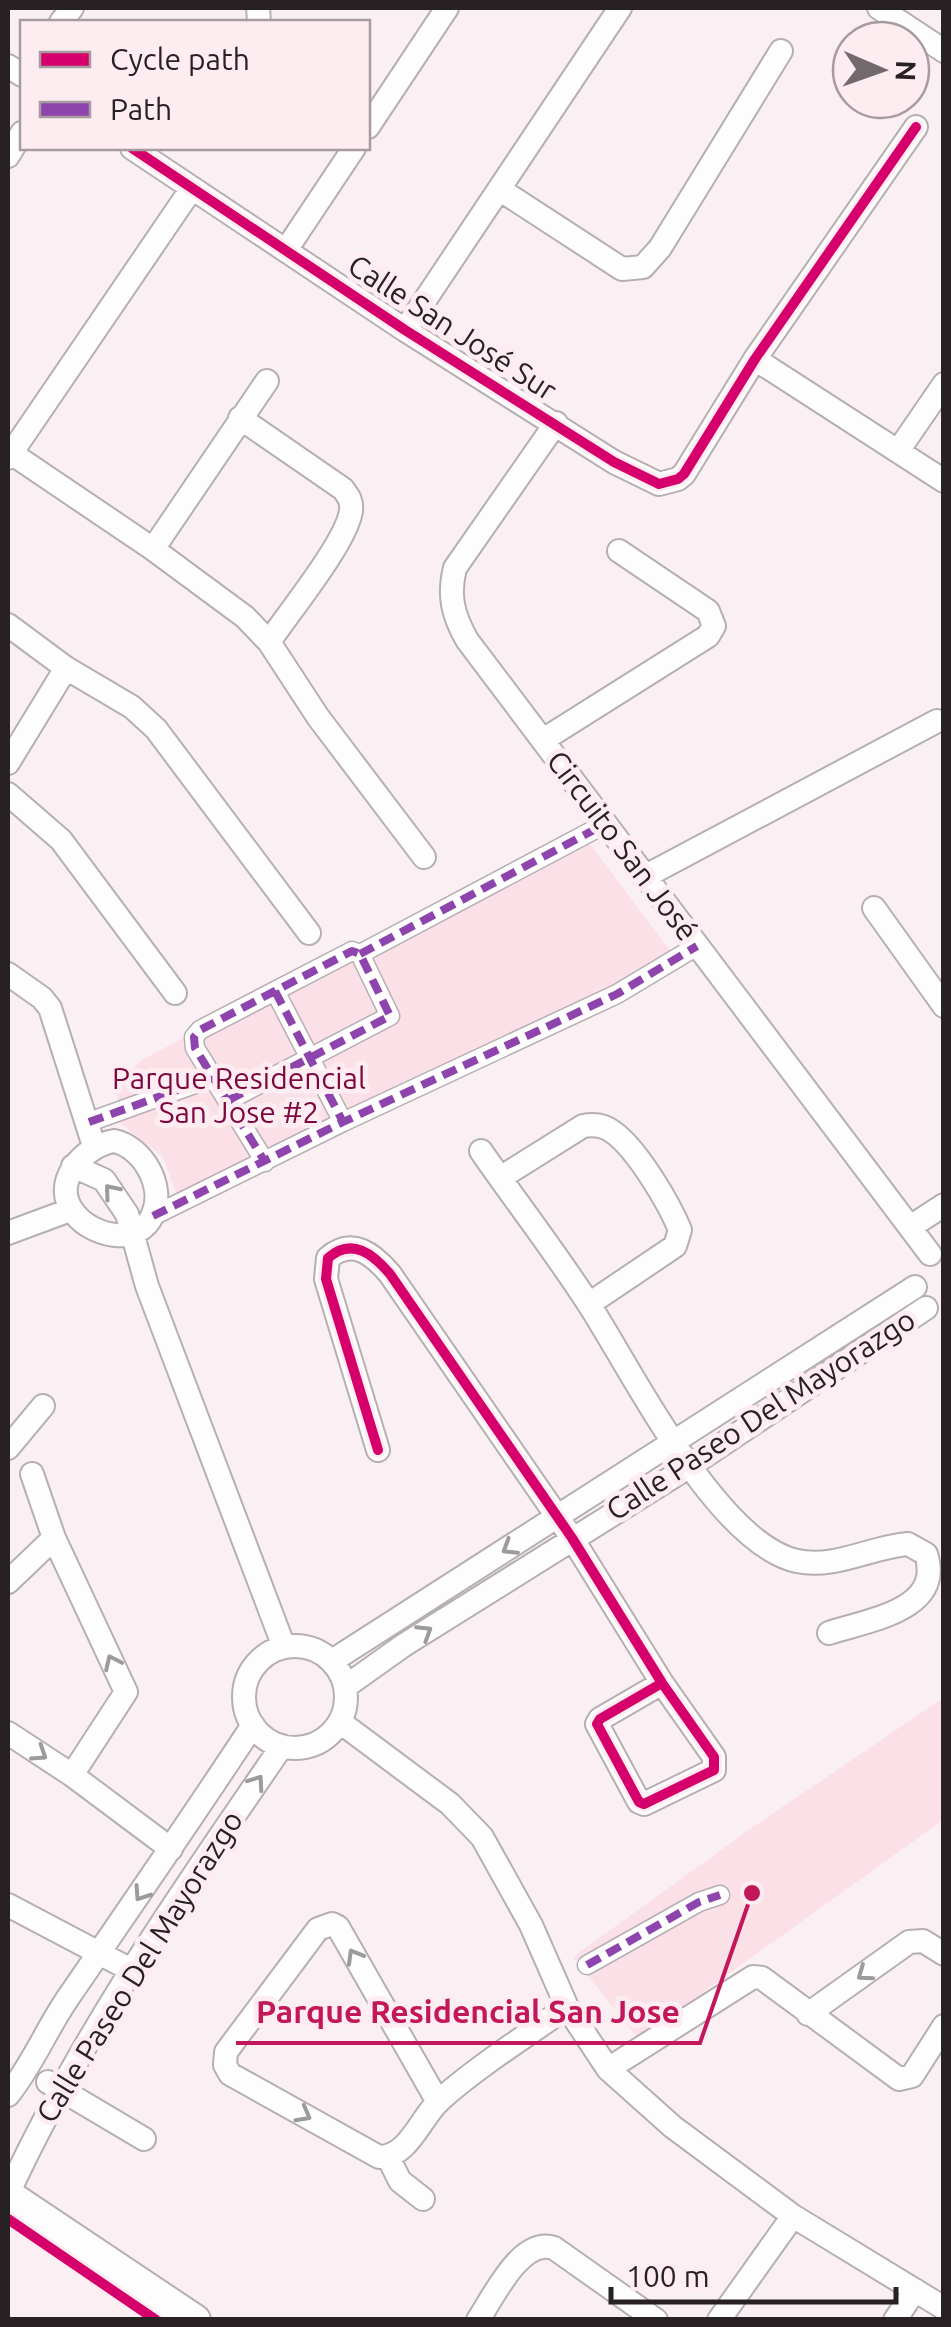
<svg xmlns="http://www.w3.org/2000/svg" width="951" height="2327" viewBox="0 0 951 2327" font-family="Ubuntu,sans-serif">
	<rect width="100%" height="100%" fill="#faf0f3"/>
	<path fill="#fbe0e7" d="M582,833L674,956L183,1213L163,1157L119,1122L116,1085L143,1059Z
		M943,1698V1820L638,2039L573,1957L750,1829Z"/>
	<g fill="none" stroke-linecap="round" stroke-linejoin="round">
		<defs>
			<path id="pedestrian" d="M360,954L605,824
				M275,991L343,1122
				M229,1100L390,1016L360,954L352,951L200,1030L194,1037L195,1048L265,1162
				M89,1122L214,1077
				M153,1216L343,1122L617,994L697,946
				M587,1965L699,1902L720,1895"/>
			<path id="minor" d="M258,8L259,22
				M879,8L944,51
				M61,22L72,8
				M8,66L22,75
				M368,127L447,8
				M132,148L405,330L614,462L659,484L678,479L684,474L755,359L916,127
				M8,156L22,133
				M499,189L622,269L643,267L660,248L781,51
				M286,250L354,148
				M405,330L620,8
				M755,359L944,481
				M240,418L343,489C349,497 352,501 351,511C346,543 289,612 269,642
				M556,423L455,568C448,596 453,615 467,640L930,1254
				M898,451L944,384
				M11,453L153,549L245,617L269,642L318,717L424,857
				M8,458L192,188
				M153,549L267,381
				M8,625L66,668L132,707L156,729L309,933
				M543,740L708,636L714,626L708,611L619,551
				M8,763L66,668
				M8,794L61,840L175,993
				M644,877L937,721
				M874,908L944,1006
				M8,974L42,998L50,1008L94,1146
				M114,1141C143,1147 165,1186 153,1214C139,1248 92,1236 75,1214C49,1184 83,1146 114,1141Z
				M481,1151C517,1203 556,1253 590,1306C633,1373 718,1544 797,1561C835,1569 871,1547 908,1544L926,1554C944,1611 867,1620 829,1633
				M73,1166L104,1180L127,1214L147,1286L284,1647
				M500,1178L583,1126C594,1124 604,1125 613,1132C637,1149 669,1203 680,1230L675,1246L589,1304
				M910,1227L944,1205
				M8,1233L70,1210
				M8,1448L43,1406
				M378,1450L326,1279L328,1258C352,1237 373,1254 390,1274L572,1538L662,1683L714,1757V1770L644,1804L639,1802L597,1724L600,1719L662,1683
				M32,1474L54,1538L126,1692L72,1775
				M8,1582L54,1538
				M244 1697a51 51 0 1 1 102 0a51 51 0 1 1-102 0Z
				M332,1661L915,1287
				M345,1687L404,1645L690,1466L926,1308
				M340,1722L450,1804L482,1837L531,1925L567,2007L608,2069L673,2127L793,2216L944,2308
				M8,1733L72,1775L171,1849
				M8,1905L133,1971
				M808,2014L909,1942L923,1941L944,1954
				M608,2069L753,1977L762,1978L899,2079L912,2076L944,2026
				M48,2082L144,2139
				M8,2095C34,2063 48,2025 72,1992C133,1903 194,1815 253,1725
				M438,2102L338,1927L332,1924L318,1929L226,2052L225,2065L230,2074L379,2157C409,2157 420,2118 440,2100C478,2066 525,2037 567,2007
				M388,2157L400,2181L423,2199
				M8,2194C81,2035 183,1890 282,1746
				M478,2320C494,2296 521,2237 554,2248L656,2320
				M719,2320L793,2216
				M895,2320L915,2290"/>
			<path id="secondary" d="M8,2195L195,2320"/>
		</defs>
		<use href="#pedestrian" stroke="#b6afb1" stroke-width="21"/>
		<use href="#minor" stroke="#b6afb1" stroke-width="26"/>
		<use href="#secondary" stroke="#b6afb1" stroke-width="34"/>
		<use href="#pedestrian" stroke="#fefdfd" stroke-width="18"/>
		<use href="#minor" stroke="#fefdfd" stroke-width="22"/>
		<use href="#secondary" stroke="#fefdfd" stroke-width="30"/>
		<path stroke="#8e44ad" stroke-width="8" stroke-dasharray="15 8" stroke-linecap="butt" d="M360,954L605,824
			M275,991L343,1122
			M229,1100L390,1016L360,954L352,951L200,1030L194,1037L195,1048L265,1162
			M89,1122L214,1077
			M153,1216L343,1122L617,994L697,946
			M587,1965L699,1902L720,1895"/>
		<defs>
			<path id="cycleway" d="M132,148L405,330L614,462L659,484L678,479L684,474L755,359L916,127
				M378,1450L326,1279L328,1258C352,1237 373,1254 390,1274L572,1538L662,1683L714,1757V1770L644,1804L639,1802L597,1724L600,1719L662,1683
				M8,2219L156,2320"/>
		</defs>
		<use href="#cycleway" stroke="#fdedf1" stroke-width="16"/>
		<use href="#cycleway" stroke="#d6006c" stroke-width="10"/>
	</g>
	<defs><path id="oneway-chevron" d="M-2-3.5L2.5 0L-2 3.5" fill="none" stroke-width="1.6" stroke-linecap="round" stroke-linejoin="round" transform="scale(2.5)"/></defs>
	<g stroke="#9d9a9b">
		<use href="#oneway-chevron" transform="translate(111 1191) rotate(-130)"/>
		<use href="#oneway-chevron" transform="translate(509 1548) rotate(148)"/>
		<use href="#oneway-chevron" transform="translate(425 1632) rotate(-32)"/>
		<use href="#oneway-chevron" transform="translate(112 1662) rotate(-115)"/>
		<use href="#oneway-chevron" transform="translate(40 1754) rotate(33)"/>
		<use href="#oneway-chevron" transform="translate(257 1782) rotate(-55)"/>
		<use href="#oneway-chevron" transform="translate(141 1894) rotate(124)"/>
		<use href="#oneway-chevron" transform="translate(354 1956) rotate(-120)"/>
		<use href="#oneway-chevron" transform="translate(864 1974) rotate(144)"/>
		<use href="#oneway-chevron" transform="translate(304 2115) rotate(29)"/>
	</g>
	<g text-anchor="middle" stroke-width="10" stroke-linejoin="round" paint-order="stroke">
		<g font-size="30" fill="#272123" stroke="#fdedf1">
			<text transform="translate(452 328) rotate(33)" y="10">Calle San José Sur</text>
			<text transform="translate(622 846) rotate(53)" y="10">Circuito San José</text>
			<text transform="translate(761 1415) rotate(-33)" y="10">Calle Paseo Del Mayorazgo</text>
			<text transform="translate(140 1967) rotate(-58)" y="10">Calle Paseo Del Mayorazgo</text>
		</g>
		<g font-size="30" fill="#7c063f" stroke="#fdedf1">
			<text x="239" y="1089">Parque Residencial<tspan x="239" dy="34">San Jose #2</tspan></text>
		</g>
	</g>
	<path fill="none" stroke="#c2185b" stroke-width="4" d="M752 1893L700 2043H236"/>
	<circle fill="#c2185b" stroke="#fdedf1" stroke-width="4" cx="752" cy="1893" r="10"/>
	<g font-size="32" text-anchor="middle" font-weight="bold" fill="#c2185b" stroke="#fdedf1" stroke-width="10" stroke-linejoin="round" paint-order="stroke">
		<text x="468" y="2023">Parque Residencial San Jose</text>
	</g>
	<rect width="951" height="2327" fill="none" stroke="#272123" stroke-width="20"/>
	<rect x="20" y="20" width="350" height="130" fill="#fdedf1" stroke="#a79b9f" stroke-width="2.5"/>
	<rect x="40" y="52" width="50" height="15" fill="#d6006c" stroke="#a79b9f" stroke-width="2.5"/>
	<text x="110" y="70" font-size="30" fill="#272123">Cycle path</text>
	<rect x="40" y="102" width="50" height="15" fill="#8e44ad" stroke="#a79b9f" stroke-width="2.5"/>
	<text x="110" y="120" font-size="30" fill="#272123">Path</text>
	<g transform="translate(881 70) rotate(92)"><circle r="48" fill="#fdedf1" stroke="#a79b9f" stroke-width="2.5"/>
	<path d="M0-8L18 38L0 25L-18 38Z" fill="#71696c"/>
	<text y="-15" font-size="28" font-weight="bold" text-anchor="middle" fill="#272123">N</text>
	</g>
	<path d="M611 2287v15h285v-15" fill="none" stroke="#272123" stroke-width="5"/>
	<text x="626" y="2287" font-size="30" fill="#272123" stroke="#fdedf1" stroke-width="8" paint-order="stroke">100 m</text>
</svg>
